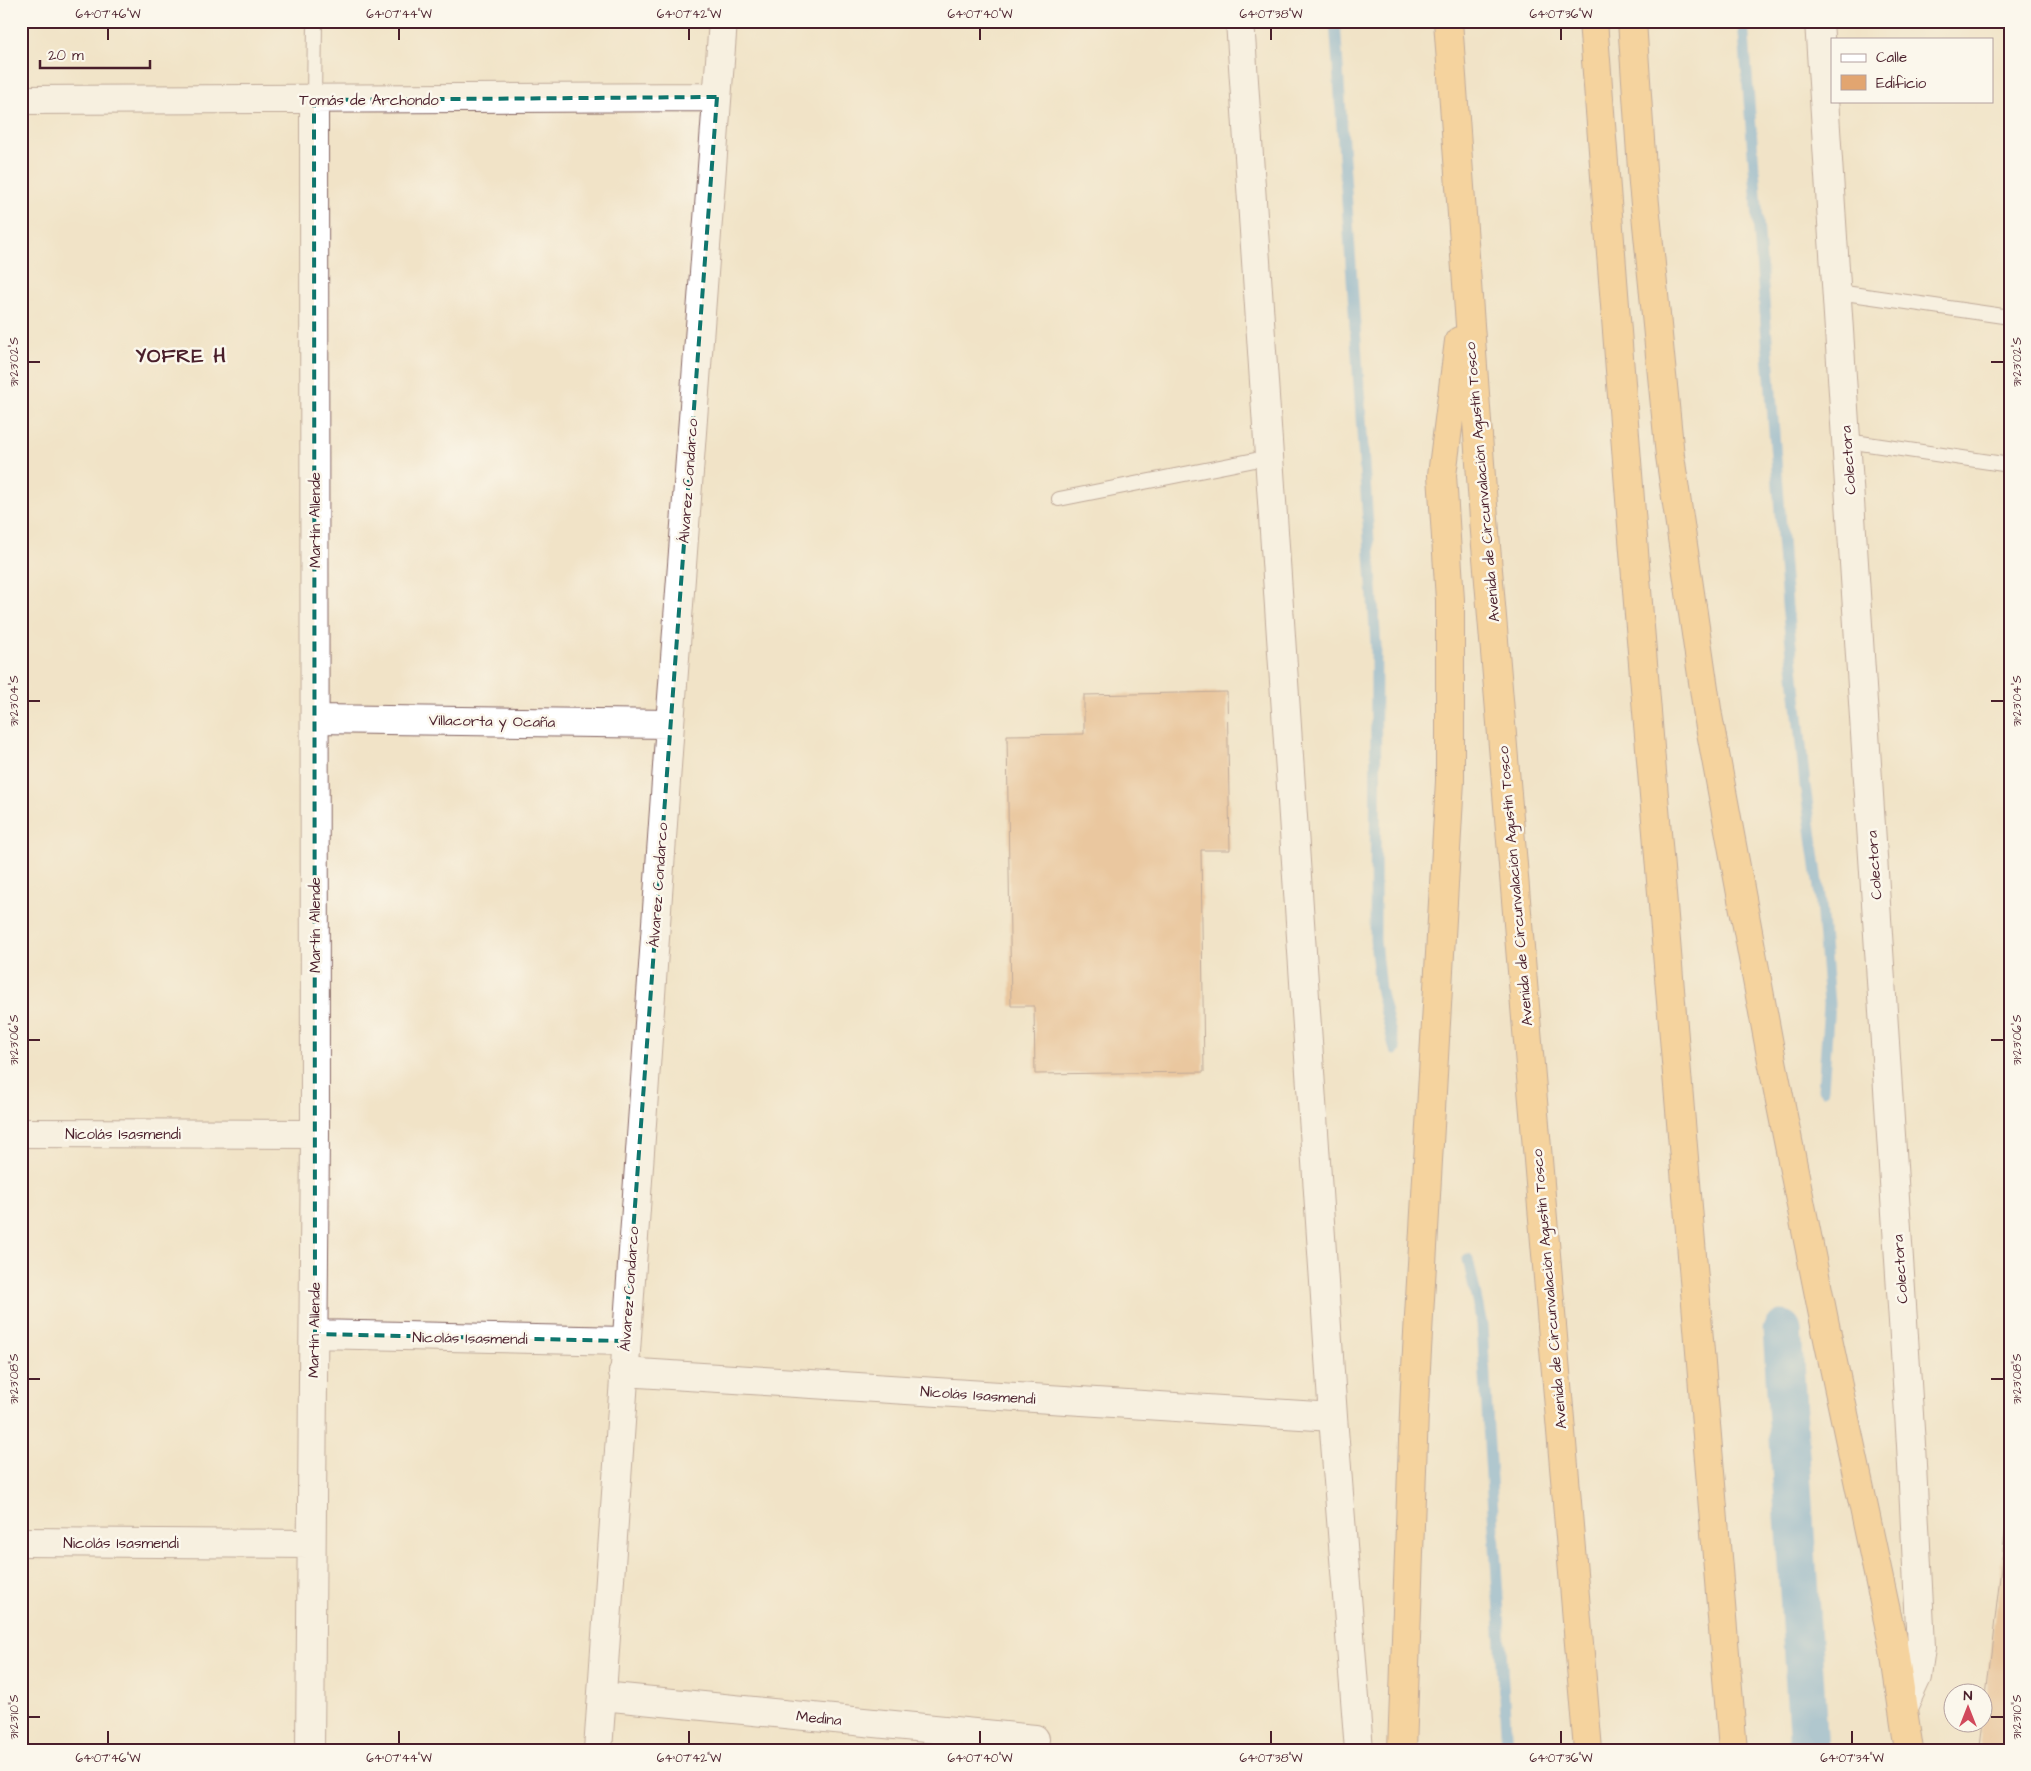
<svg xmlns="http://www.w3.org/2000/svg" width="2031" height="1771" viewBox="0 0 2031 1771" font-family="'Architects Daughter',sans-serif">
	<rect width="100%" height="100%" fill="#fbf7ec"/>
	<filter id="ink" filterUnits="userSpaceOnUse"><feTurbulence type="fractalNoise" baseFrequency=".02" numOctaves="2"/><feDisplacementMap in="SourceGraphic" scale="10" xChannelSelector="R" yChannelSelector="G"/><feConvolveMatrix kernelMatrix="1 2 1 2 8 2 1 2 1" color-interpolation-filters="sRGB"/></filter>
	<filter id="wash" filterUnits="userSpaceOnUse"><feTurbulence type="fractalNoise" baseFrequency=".0096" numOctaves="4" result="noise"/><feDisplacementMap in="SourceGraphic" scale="20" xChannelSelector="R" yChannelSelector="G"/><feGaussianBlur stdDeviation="1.12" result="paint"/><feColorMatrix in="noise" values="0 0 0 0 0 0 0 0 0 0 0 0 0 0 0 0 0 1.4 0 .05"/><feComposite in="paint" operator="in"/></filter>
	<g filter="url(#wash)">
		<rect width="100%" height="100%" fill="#f1e3c7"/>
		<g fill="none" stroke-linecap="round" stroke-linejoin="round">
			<path stroke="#63a4d7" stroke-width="11" d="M1335,21L1376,646L1375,940L1380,989L1395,1050
				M1743,21L1787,605L1805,785L1821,904L1829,1004L1823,1089
				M1468,1259L1482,1325L1507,1750"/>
			<path stroke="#63a4d7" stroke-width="39" d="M1782,1330L1809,1750"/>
		</g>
		<g id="blocks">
			<path fill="#e2a570" d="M1227,692L1230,850H1201L1204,1072L1035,1074L1034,1006H1011L1007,735L1084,734V695Z
				M2009,1500L2010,1750H2002L1980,1747Z"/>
		</g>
	</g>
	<g filter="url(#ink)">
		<use href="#blocks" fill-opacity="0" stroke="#846462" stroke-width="1"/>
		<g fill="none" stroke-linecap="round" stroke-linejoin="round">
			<defs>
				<path id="service" d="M314,100L315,21
					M1838,292L2010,317
					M1847,441L2010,465
					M1059,499L1270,457"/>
				<path id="minor" d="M1240,21L1333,1417L1359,1750
					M1819,21L1911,1445L1921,1647L1917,1677L1904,1705
					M21,100L717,97
					M315,719L670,724
					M21,1133L315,1134
					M315,1334L625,1341
					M623,1372L1333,1417
					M21,1542L310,1544
					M602,1696L1035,1739
					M310,1750L315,1134L314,100
					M598,1750L670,724L723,21"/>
				<path id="motorway" d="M1448,21L1486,546L1588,1750
					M1593,21L1638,603L1733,1750
					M1632,21L1643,184L1670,456L1708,716L1773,1066L1825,1325L1893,1644L1909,1750
					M1402,1750L1415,1385L1450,781V600L1442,475L1459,341"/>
			</defs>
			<use href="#service" stroke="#846462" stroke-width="16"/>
			<use href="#minor" stroke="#846462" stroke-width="30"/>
			<use href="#motorway" stroke="#846462" stroke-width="30"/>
			<use href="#service" stroke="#fff" stroke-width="14"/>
			<use href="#minor" stroke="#fff" stroke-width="28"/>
			<use href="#motorway" stroke="#fabe6d" stroke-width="28"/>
		</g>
	</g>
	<path d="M0 0H2031V1771H0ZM717,97L625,1341L315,1334L314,100Z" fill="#f1e3c7" fill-opacity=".55" fill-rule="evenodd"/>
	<path fill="none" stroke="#0f766e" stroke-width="4" stroke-dasharray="10 6" stroke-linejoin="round" d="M717,97L625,1341L315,1334L314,100Z"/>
	<path fill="none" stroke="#4a1f2b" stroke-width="2" d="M108,28V40M399,28V40M689,28V40M980,28V40M1271,28V40M1561,28V40M28,362H40M1991,362H2004M28,701H40M1991,701H2004M28,1040H40M1991,1040H2004M28,1379H40M1991,1379H2004M28,1717H40M1991,1717H2004M108,1731V1744M399,1731V1744M689,1731V1744M980,1731V1744M1271,1731V1744M1561,1731V1744M1852,1731V1744"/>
	<g text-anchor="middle" stroke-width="5" stroke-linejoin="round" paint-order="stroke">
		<g font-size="15" fill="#4a1f2b" stroke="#fbf7ec">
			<text x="369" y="105">Tomás de Archondo</text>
			<text transform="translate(1848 460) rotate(-94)" y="5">Colectora</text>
			<text transform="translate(688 481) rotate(-86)" y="5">Álvarez Condarco</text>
			<text transform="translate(1482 482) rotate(-95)" y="5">Avenida de Circunvalación Agustín Tosco</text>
			<text transform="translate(315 520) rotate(-90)" y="5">Martín Allende</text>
			<text transform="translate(492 721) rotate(1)" y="5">Villacorta y Ocaña</text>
			<text transform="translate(1874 865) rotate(-94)" y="5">Colectora</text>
			<text transform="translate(658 885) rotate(-86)" y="5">Álvarez Condarco</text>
			<text transform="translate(1515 886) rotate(-95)" y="5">Avenida de Circunvalación Agustín Tosco</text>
			<text transform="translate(315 925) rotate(-90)" y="5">Martín Allende</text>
			<text x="123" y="1139">Nicolás Isasmendi</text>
			<text transform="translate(1900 1269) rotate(-94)" y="5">Colectora</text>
			<text transform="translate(629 1289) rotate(-86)" y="5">Álvarez Condarco</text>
			<text transform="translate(1549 1289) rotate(-95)" y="5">Avenida de Circunvalación Agustín Tosco</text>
			<text transform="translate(314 1330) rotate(-89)" y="5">Martín Allende</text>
			<text transform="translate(470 1338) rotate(1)" y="5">Nicolás Isasmendi</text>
			<text transform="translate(978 1395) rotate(4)" y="5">Nicolás Isasmendi</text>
			<text x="121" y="1548">Nicolás Isasmendi</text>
			<text transform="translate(819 1718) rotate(6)" y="5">Medina</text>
		</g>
		<g font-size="20" font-weight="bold" letter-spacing="1" fill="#4a1f2b" stroke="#fbf7ec">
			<text x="181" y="362">YOFRE H</text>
		</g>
	</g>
	<rect width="2031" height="1771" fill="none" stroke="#fbf7ec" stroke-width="55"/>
	<rect x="1831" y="38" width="162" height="65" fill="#fbf7ec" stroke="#b4a19f"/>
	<rect x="1841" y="54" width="25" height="8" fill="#ffffff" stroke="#b4a19f"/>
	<text x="1876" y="62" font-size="15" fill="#4a1f2b">Calle</text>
	<rect x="1841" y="75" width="25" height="15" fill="#e2a570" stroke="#b4a19f"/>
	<text x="1876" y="88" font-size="15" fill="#4a1f2b">Edificio</text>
	<g transform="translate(1968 1708)"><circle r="24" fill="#fbf7ec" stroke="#b4a19f"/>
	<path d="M0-4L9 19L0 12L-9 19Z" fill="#d1495b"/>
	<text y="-8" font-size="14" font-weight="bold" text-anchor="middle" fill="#4a1f2b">N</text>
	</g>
	<path d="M40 60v8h110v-8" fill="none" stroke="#4a1f2b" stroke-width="2.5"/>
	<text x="48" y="60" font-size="15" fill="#4a1f2b" stroke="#fbf7ec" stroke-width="4" paint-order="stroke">20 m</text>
	<rect x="28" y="28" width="1976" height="1716" fill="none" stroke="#4a1f2b" stroke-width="2"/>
	<g font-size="12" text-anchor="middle" fill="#4a1f2b">
		<text x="108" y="18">64°07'46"W</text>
		<text x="399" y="18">64°07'44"W</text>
		<text x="689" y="18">64°07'42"W</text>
		<text x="980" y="18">64°07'40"W</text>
		<text x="1271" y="18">64°07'38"W</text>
		<text x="1561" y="18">64°07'36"W</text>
		<text transform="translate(14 362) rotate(-90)" y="4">31°23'02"S</text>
		<text transform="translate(2017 362) rotate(-90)" y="4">31°23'02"S</text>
		<text transform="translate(14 701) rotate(-90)" y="4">31°23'04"S</text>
		<text transform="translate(2017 701) rotate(-90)" y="4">31°23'04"S</text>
		<text transform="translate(14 1040) rotate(-90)" y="4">31°23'06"S</text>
		<text transform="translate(2017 1040) rotate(-90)" y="4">31°23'06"S</text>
		<text transform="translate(14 1379) rotate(-90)" y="4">31°23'08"S</text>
		<text transform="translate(2017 1379) rotate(-90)" y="4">31°23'08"S</text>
		<text transform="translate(14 1717) rotate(-90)" y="4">31°23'10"S</text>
		<text transform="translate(2017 1717) rotate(-90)" y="4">31°23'10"S</text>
		<text x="108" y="1762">64°07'46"W</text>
		<text x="399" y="1762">64°07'44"W</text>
		<text x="689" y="1762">64°07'42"W</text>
		<text x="980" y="1762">64°07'40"W</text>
		<text x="1271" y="1762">64°07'38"W</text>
		<text x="1561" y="1762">64°07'36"W</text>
		<text x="1852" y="1762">64°07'34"W</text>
	</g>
</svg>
